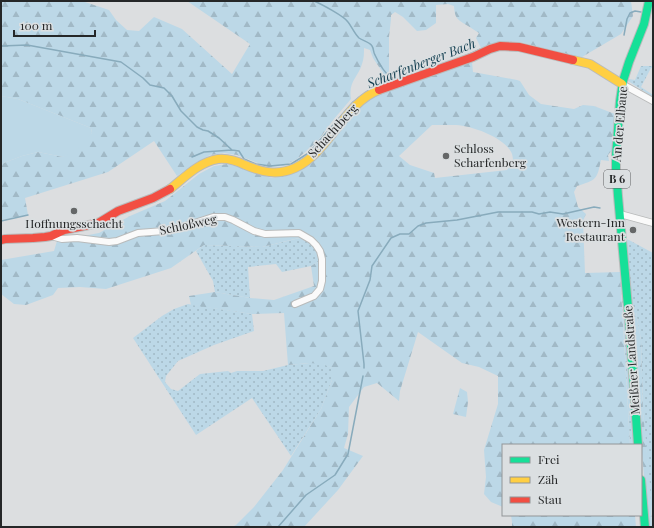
<svg xmlns="http://www.w3.org/2000/svg" width="654" height="528" viewBox="0 0 654 528" font-family="'Playfair Display',serif">
	<defs>
		<pattern id="grass-dots" width="8" height="8" patternUnits="userSpaceOnUse"><rect width="8" height="8" fill="#bcd8e7"/><path d="M2 2h.1M6 6h.1" fill="none" stroke="#a1b9c6" stroke-width="1.8" stroke-linecap="round"/></pattern>
		<pattern id="forest-firs" width="22" height="20" patternUnits="userSpaceOnUse"><rect width="22" height="20" fill="#bcd8e7"/><path d="M5 1l3.5 6h-7zM16 11l3.5 6h-7z" fill="#a1b9c6"/></pattern>
	</defs>
	<rect width="100%" height="100%" fill="#dcdee0"/>
	<path fill="url(#grass-dots)" d="M641,66H653V67L651,68L641,87L653,95V97L628,81L629,79L635,80Z
		M304,237C313,244 317,248 321,260L311,266L282,272L276,264L248,267L250,298L215,292L213,281L196,251L204,245L262,247Z
		M626,239L629,240L653,253V527L643,412L641,340L636,312L631,313Z
		M620,263L635,445H630Z
		M188,304L252,314L254,331L214,345L178,361L166,376L165,382L171,389L178,391L200,374L228,371L231,373L237,371H263L288,365L320,362L332,368V380L321,409L291,456L252,398L196,435L133,338L162,316L174,309Z"/>
	<path fill="url(#forest-firs)" fill-rule="evenodd" d="M1,1H82L109,10L116,20L127,30L139,31L154,17L182,29L232,74L250,44L187,1H631L633,16L621,34L582,57L575,56L520,42C506,41 494,42 481,48L476,38L479,33C475,31 472,28 468,26C457,19 455,19 454,6L448,4L436,5V23L426,30L417,31L403,17L395,12L391,15V19L389,37V73L385,76L373,58L370,50L364,48C364,53 364,59 362,64C358,78 348,81 351,99L334,119L317,142L297,159L283,166L268,167L237,155L224,153L210,155L195,163L177,176L154,141L108,172L25,198L28,215L1,220V164L22,156L38,152L63,157L92,133L91,128L18,99L1,96Z
		M470,60L472,62L473,72L517,80L520,81L529,95L541,104L574,109L583,105L594,106L615,114L613,149L608,155L609,161L601,160C597,180 596,180 577,186L574,192L578,207L586,214L583,221L585,273L620,272L630,445H503V507L491,502L484,494L486,477L484,450L498,404V376L479,367L462,363L418,332L400,391L399,401L377,383L364,387L349,407L348,434L344,448L363,456L338,490L304,527H232L236,525L254,507L283,470L321,409L332,380V368L323,364L309,363L288,365L284,313L252,314L191,305L189,296L215,292L250,298L274,300L314,286L311,266L321,260C316,248 314,245 303,237L262,247L204,245L171,268L106,289L80,287L58,288L53,295L26,305L14,304L1,294V260L54,251L57,241L99,233L130,216L165,201L199,174L214,166L227,164L238,167L261,175L272,178L290,175L308,163L349,117L369,98ZM432,125C440,125 448,125 456,125C473,126 506,138 512,154C513,157 513,161 513,163L507,170L435,178L434,173L410,165L399,156Z
		M633,312H636L641,340L643,412L650,485L652,527H648L631,313Z
		M460,388L467,392L468,402L466,417L453,414Z
		M511,515H635L636,527H512V522Z"/>
	<path fill="#bcd8e7" d="M1,96L18,99L91,128L92,133L82,146L63,157L38,152L22,156L1,164Z"/>
	<g fill="none" stroke-linecap="round" stroke-linejoin="round">
		<path stroke="#88abbc" stroke-width="1.5" d="M314,1C321,4 344,16 348,22C352,27 354,33 359,38C363,41 370,42 372,46C374,49 373,52 375,55C379,64 386,74 393,80
			M624,35L627,19L630,13L635,11L641,12
			M1,46L27,45L121,62L143,78L150,85L164,88L172,96L181,111L197,127L203,130L208,131L219,138L232,150
			M465,56L481,49
			M389,82L397,80
			M192,157L204,152L232,150L239,151L244,159L256,164L270,166L291,164L307,154L313,148L353,102L369,90L373,89
			M1,221L28,215
			M364,368V364L358,311L370,280L372,266L391,238L400,234H409L418,226L426,223L457,220L498,212H532L539,214L550,212L563,214L594,207L600,208
			M278,527L306,495L335,475L348,454L363,376"/>
		<defs>
			<path id="street" d="M622,84L653,101
				M620,214L653,223
				M51,236L62,239L77,238L109,242L117,241L138,233L164,231L182,227L213,217H225L233,220L254,231L265,234L299,233L311,240L316,245L320,251L322,259V281L320,289L314,296L295,304"/>
			<path id="fast" d="M638,445L629,318L618,196L616,169V156L620,101L623,81L629,62L644,24L649,1
				M641,480L645,527"/>
			<path id="slow" d="M573,60L590,64L622,84
				M170,189C184,178 199,162 218,159C228,158 237,161 245,165C262,172 277,176 295,168C330,152 344,103 379,90"/>
			<path id="jam" d="M379,90L473,57L490,49L500,46L519,47L573,60
				M1,240L5,239L33,238L45,237L51,236L64,230L94,224L100,222L118,211L153,198L170,189"/>
		</defs>
		<use href="#street" stroke="#b9bbbb" stroke-width="8"/>
		<use href="#fast" stroke="#b9bbbb" stroke-width="10"/>
		<use href="#slow" stroke="#b9bbbb" stroke-width="10"/>
		<use href="#jam" stroke="#b9bbbb" stroke-width="10"/>
		<use href="#street" stroke="#fafafa" stroke-width="6"/>
		<use href="#fast" stroke="#16e098" stroke-width="8"/>
		<use href="#slow" stroke="#ffcf43" stroke-width="8"/>
		<use href="#jam" stroke="#f24e42" stroke-width="8"/>
	</g>
	<g fill="#656768" stroke="#dbdfe1" stroke-width="1.5">
		<circle cx="446" cy="156" r="4"/>
		<circle cx="74" cy="211" r="4"/>
		<circle cx="633" cy="230" r="4"/>
	</g>
	<g text-anchor="middle" stroke-width="3.5" stroke-linejoin="round" paint-order="stroke">
		<rect fill="#dbdfe1" stroke="#5c5e60" stroke-width="1" x="604" y="170" width="26" height="18" rx="3"/>
		<g font-size="11" font-weight="bold" fill="#252728">
			<text x="617" y="183">B 6</text>
		</g>
		<g font-size="12" fill="#252728" stroke="#dbdfe1">
			<text transform="translate(620 124) rotate(-85)" y="4">An der Elbaue</text>
			<text transform="translate(333 131) rotate(-48)" y="4">Schachtberg</text>
			<text transform="translate(188 225) rotate(-12)" y="4">Schloßweg</text>
			<text transform="translate(632 360) rotate(-94)" y="4">Meißner Landstraße</text>
		</g>
		<g font-size="12" fill="#252728" stroke="#dbdfe1" text-anchor="start">
			<text x="454" y="153">Schloss<tspan x="454" dy="14">Scharfenberg</tspan></text>
			<text x="625" y="227" text-anchor="end">Western-Inn<tspan x="625" dy="14">Restaurant</tspan></text>
			<text x="74" y="228" text-anchor="middle">Hoffnungsschacht</text>
		</g>
		<g font-size="13" font-style="italic" fill="#0f3b4d" stroke="#dbdfe1">
			<text transform="translate(421 63) rotate(-21)" y="5">Scharfenberger Bach</text>
		</g>
	</g>
	<rect width="654" height="528" fill="none" stroke="#252728" stroke-width="4"/>
	<rect x="502" y="444" width="140" height="72" fill="#dbdfe1" stroke="#929597"/>
	<rect x="510" y="457" width="20" height="6" fill="#16e098" stroke="#929597"/>
	<text x="538" y="464" font-size="12" fill="#252728">Frei</text>
	<rect x="510" y="477" width="20" height="6" fill="#ffcf43" stroke="#929597"/>
	<text x="538" y="484" font-size="12" fill="#252728">Zäh</text>
	<rect x="510" y="497" width="20" height="6" fill="#f24e42" stroke="#929597"/>
	<text x="538" y="504" font-size="12" fill="#252728">Stau</text>
	<path d="M14 30v6h81v-6" fill="none" stroke="#252728" stroke-width="2"/>
	<text x="20" y="30" font-size="12" fill="#252728" stroke="#dbdfe1" stroke-width="3" paint-order="stroke">100 m</text>
</svg>
